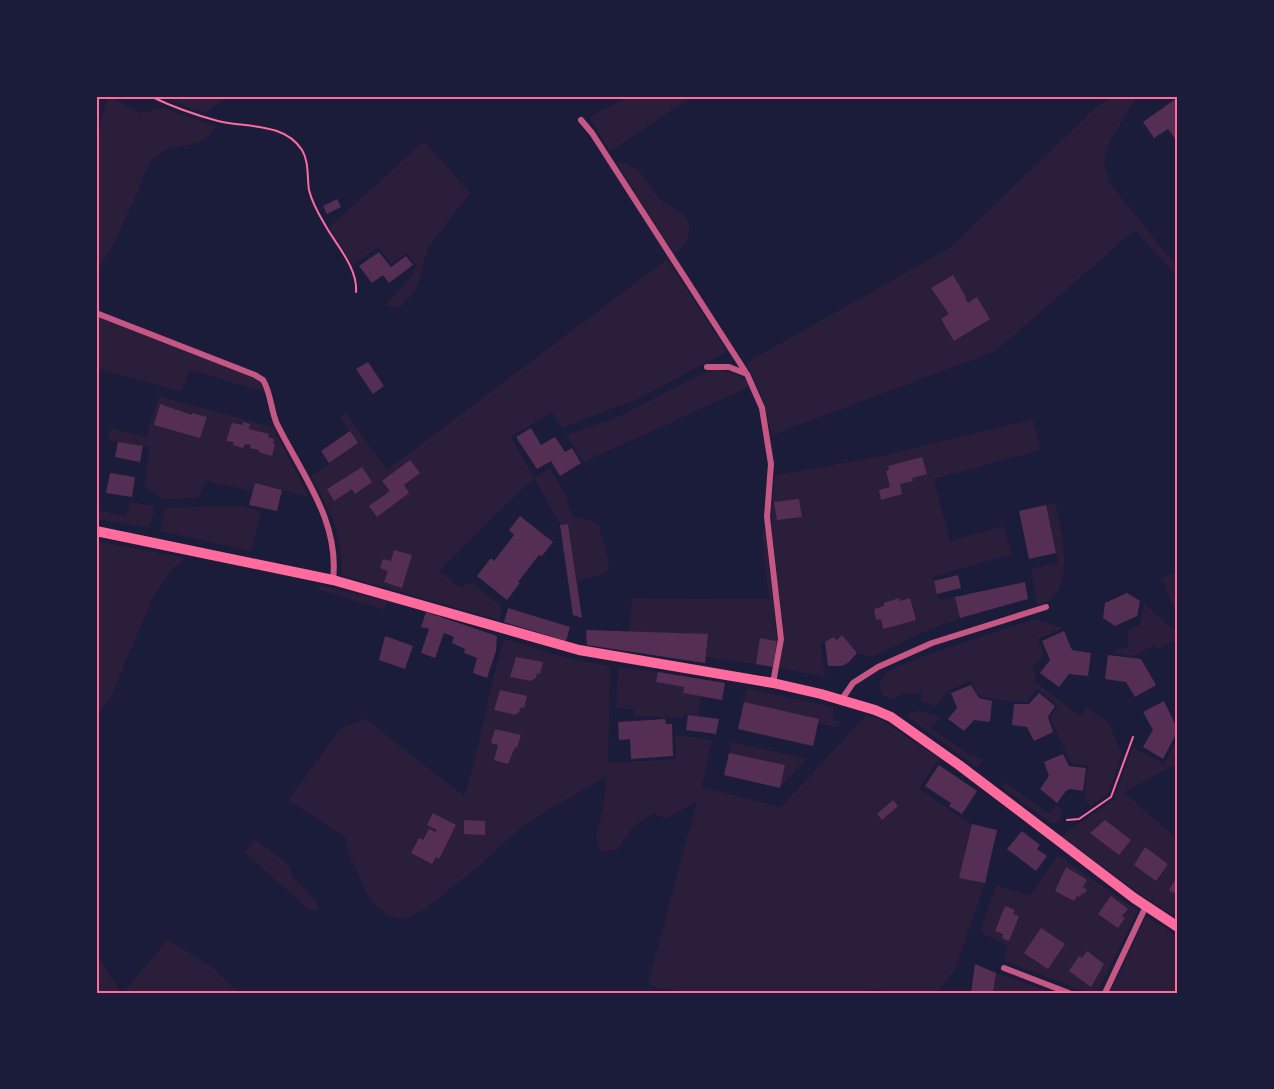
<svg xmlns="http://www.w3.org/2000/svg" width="1274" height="1089" viewBox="0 0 1274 1089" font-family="Overpass,sans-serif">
	<rect width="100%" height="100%" fill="#1b1b3a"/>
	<path fill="#2a1e3b" d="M108,96L140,113L163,108L216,126C198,156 176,136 153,159C146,167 142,183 137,193C124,222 115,246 96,272V140Z
		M176,96H227L206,113L171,101Z
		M631,96H692L610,152L589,117Z
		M1116,96H1135L1136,99L1111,139L1104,160L1109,182L1174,263L1178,261V278L1135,230L996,351L772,435L761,394L746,363L949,248L1096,107Z
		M424,141L470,193L428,248L417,288L400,308L385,305L411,277L416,265L407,253L391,264L378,247L353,265L329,227Z
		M616,162C645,165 643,182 660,199C672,210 691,211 689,231C689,242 682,248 674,254Z
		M667,259L727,352L635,400L562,428L552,412L511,437L534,478L550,468L567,497L570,511L574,516L595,522L599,527L609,561L606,572C597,577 586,578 577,582L568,524L560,525L534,478L439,571L460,588L471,582L502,607L499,620L341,575C345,538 328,508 311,476L358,443L340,417L346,413L387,470Z
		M96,316L250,376L260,382L264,392L190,370L182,392L96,368Z
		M716,370C730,370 742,375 751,386L584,462L566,435L620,416L697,376Z
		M159,396L273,427L309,497L255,483L253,492L206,481L198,498L162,499L144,486L150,447L108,440L111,428L146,437Z
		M1032,419L1041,450L934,479L950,541L1004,526L1012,554L933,577L939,601L955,597L960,618L926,631L872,657L857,653L842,635L837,640L833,637L821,644L825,677L779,668L784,636L771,518L775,475L873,458Z
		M130,502L155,506L149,528L96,519V510L126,516Z
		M1055,503C1061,531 1080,596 1037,605L1031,568L1058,563L1046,505Z
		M241,506L261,511L251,551L160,531L165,508Z
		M762,530H765L777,638V641L760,638L756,664L705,657L629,632L632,598L769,599Z
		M96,541L186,558L171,570L153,597L111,697L96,716Z
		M1176,572L1178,575V618L1162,579Z
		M313,584L387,601L384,610L321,590Z
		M1144,603L1174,630L1178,628V645L1173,641L1157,650L1154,645L1134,656L1109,653L1128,646V630L1140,625Z
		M1035,619L1063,628L1038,639L1044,654L1032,669L1037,674L1033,680L1080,716L1087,707L1108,722L1122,755L1108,794L1091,806L1084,800L1088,766L1071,763L1051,720V715L1058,706L1037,689L1026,703L981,697L977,694L971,681L948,691L936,706L921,702V693H905L892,700L883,696L879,686L883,676L893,668L949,647Z
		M504,639L572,659L610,666L608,763L676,759V735L712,740L702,787L781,807L866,715L880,719L939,758L919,789L972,824L960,877L985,883L955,969L937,993H898L871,989L867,993H694L658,988L648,984L697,801L666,819L654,813L632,828L617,850L600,851L596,837L604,802L607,776L541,814L521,828L477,868L425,909L405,919L387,915L369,899L348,852L346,838L288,800L341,728L365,718L464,796C481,745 488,691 504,639Z
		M618,667L658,672L656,682L684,687L683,693L701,696L698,716L684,714L683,718L634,716V709L617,708Z
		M747,689L834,707L832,720L841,722L835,727L818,723V719L744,702Z
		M921,711L940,717L931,728L969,755L984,759L977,768L906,715L911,712Z
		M1178,737V763L1124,792L1178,840V918L1141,895L1061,836L1113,800L1133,747L1164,764Z
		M732,742L807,759L780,787L785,765L729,753Z
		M1005,782L1049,814L1056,805L1062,809L1061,819L1056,823H1050L1002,787Z
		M255,839L288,864L293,877L317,902V911L308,909L244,852Z
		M1058,855L1138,911L1097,993H1089L1004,961L1008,946L980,932L996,885L1030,895Z
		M1146,916L1178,937V993H1110Z
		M168,939L213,968L239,993H123Z
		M96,953L121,993H96Z
		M996,973L1053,993H993Z"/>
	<path fill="#542f53" d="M1174,100L1178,106V143L1168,129L1154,138L1143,122Z
		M337,199L341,207L327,214L323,206Z
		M379,252L391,267L406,256L413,265L389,283L383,275L372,283L359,266Z
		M953,275L966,297L965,298L968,303L977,297L990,319L954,341L941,319L949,314L931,288Z
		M368,362L384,386L373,394L356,369Z
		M160,404L192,415V413L207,417L200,438L154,425Z
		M243,422L250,424L249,429L269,434L268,437L274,439L273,443L275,444L272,456L259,452V450L250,448L251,445L245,444L243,448L233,445L234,442L226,441L232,423L243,425Z
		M531,428L541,445L555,437L565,452L572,448L581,463L560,476L551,461L537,469L516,437Z
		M350,431L358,443L329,463L321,451Z
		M118,442L143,446L140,462L115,457Z
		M922,457L927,474L912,478L913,481L900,484L902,494L881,500L879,490L890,487L886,471L889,470L888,466Z
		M410,460L420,473L404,485L409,493L377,517L369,506L390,491L382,481Z
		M362,467L372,482L355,494L352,489L334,501L327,489Z
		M110,473L135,477L132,497L106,493Z
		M255,483L282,490L277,511L249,505Z
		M799,499L802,517L777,520L774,502Z
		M1046,505L1056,553L1029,559L1019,511Z
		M520,516L553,542L542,556L539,555L518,582L520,583L507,600L477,576L491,558L494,561L514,535L509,530Z
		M568,524L579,598L582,618L573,615L560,525Z
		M394,550L412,555L402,588L384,582L388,571L380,568L383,559L391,561Z
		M958,575L961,588L937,594L934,581Z
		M1025,582L1028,599L960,618L955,597Z
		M1127,593L1140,601L1137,616L1115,626L1103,618L1105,603Z
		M899,598L900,601L910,598L916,620L883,629L881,619L876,620L874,609L884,606V603Z
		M508,608L570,627L566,641L504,622Z
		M426,612L497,636L496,651L487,678L473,673L477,658L464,653L465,649L452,643L454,637L444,633L435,658L421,653L429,629L421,627Z
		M586,630L708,634L705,663L587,645Z
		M1064,631L1072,650L1091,653L1088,676L1069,674L1059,687L1040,673L1050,660L1042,641Z
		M842,635L857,653L848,663L841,666H828L825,642L833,637L837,640Z
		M385,636L413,646L405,669L379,660Z
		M760,638L777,641L773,667L756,664Z
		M1108,655L1141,659L1156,685L1135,697L1126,682L1105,679Z
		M516,657L543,662L540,674L537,673L536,678L531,681L510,677Z
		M658,672L725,683L722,700L683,693L684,687L656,682Z
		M971,685L979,698L992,701L990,722L974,720L964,731L948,719L957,708L951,693Z
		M500,690L527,696L524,708L521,707L519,712L515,715L494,710Z
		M1039,693L1055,706L1048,717L1053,732L1034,741L1027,727L1012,725L1014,704H1029Z
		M1164,701L1178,730L1163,759L1143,747L1153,730L1143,712Z
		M744,702L819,719L813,746L738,729Z
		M688,715L719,719L716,734L686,730Z
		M665,719L666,724H672L673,756L631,759L630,739L619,740L618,722Z
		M495,729L521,735L517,748L515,747L508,764L494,760L498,745L491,743Z
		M729,753L785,765L780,788L724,775Z
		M1063,754L1069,766L1086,768L1083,791L1070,789L1066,791L1057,803L1040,789L1049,776L1044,762Z
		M939,765L977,791L962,814L949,806L951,803L925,786Z
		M893,800L898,806L882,820L877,814Z
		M433,813L456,825L439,859L436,857L432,864L411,853L419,838L423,840L429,829L435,832L437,830L427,825Z
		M464,820L485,821V835L464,834Z
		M1105,820L1131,840L1119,855L1090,833Z
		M972,824L997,830L985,883L959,878Z
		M1022,831L1040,845L1037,849L1047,856L1036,871L1007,849Z
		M1145,847L1168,864L1156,881L1134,865Z
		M1066,867L1087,880L1083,887L1087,890L1084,894L1082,893L1080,897L1077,896L1074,901L1055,891Z
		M1178,875V895L1169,890Z
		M1111,896L1128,909L1122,916L1125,918L1118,928L1098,914Z
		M1005,906L1015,910L1013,914L1019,916L1009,941L1002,938L1003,934L995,931Z
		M1041,928L1065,944L1048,969L1024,953Z
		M1087,951L1104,964L1091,987L1069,971L1079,956L1082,958Z
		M975,964L996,973L993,993H971Z"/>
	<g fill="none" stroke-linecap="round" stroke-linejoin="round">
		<path stroke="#ff6b9d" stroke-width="2" d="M150,96C171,106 195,115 218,121C246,128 284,122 302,150C309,161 307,177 309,190C312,202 318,213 324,223C335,244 358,267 356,292
			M1067,820L1079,819L1111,797L1133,737"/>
		<path stroke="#c65784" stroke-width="6" d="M581,120L592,133L745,371
			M96,313L255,375L263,380C271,393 271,411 277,424C302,475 340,521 333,580
			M707,367H729L747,374L762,408L771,464L767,517L781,639L773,683
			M842,699L853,683L878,667L932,643L1046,607
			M1004,968L1069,993
			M1105,993L1146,906"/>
		<path stroke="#ff6b9d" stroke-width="10" d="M96,531L333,580L579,650L773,683L821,694L875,710L891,717L959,765L1134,898L1178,927"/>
	</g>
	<rect width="1274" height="1089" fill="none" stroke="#1b1b3a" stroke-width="195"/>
	<rect x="98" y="98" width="1078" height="894" fill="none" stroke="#ff6b9d" stroke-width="2"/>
</svg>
